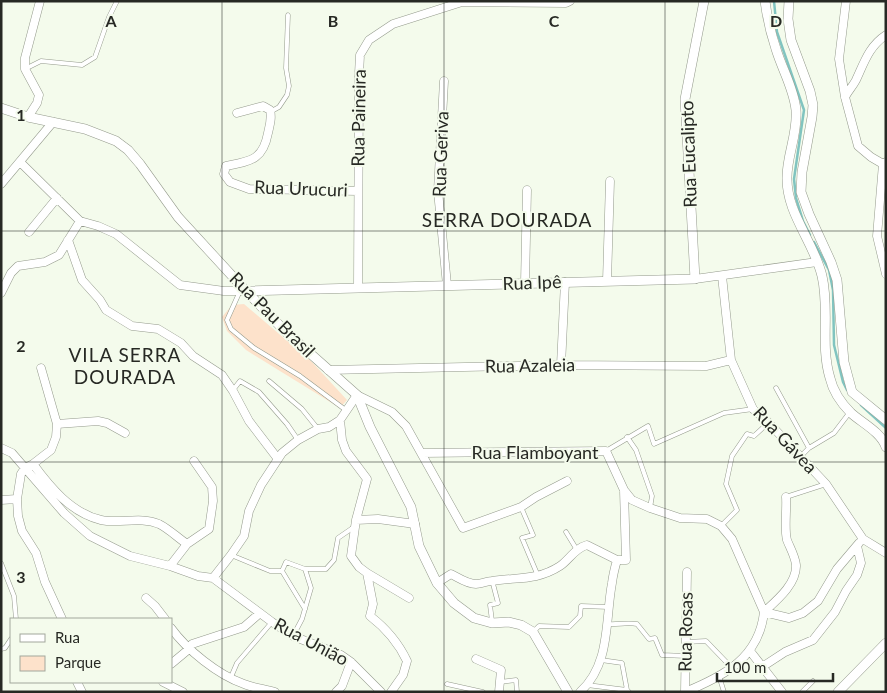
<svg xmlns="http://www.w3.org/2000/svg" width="887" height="693" viewBox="0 0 887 693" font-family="Lato,sans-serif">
	<rect width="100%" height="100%" fill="#f4fbec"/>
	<path fill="#fde2cb" d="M244,304L312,362L347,400L340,408L246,350L227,331L222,317L232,305Z"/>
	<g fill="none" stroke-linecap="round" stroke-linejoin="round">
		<path stroke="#81c4c0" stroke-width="2.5" d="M774,1L777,32L804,110L794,179L796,198L803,221L810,235
			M814,242L829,270L833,290L834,345L843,382L847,390
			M861,405L886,428"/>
		<defs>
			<path id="service" d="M25,69L41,61L82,65L95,57L109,17L117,1
				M270,112L279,107L287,95L289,86L286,68L288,15
				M240,291L227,320L231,329L254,348L300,376L347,411
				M269,381L302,409L318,429
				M776,388L809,448L800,457
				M233,390L240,381L259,392L287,424L298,440
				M627,437L636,450L652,496L650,508
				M809,448L834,433L850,412
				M606,451L648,426L654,444L724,413L753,409
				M786,497L826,484
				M521,507L533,535L522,538L538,576
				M721,526L737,510L726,484L732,456L747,434L754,436L768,423
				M566,532L577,550
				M231,555L270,571H282L286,562L305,569
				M1,563L14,596L16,619
				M282,571L305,609
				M492,621L490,605L498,603L492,580
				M607,624C618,625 626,622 637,624L649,639L655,638L662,655L686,656
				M533,632L539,626L569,627L580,616L581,606L609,607
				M293,636L302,619L311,588L305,569H326L334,560L338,538L354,527
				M686,642L706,641L732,668
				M1,649L5,648L11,639
				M601,660L622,663L627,690
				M719,676L724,692
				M231,677L237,663L272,622
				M500,682L516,680L517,692
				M447,684L483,692
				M587,685L627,690L629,692
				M802,692L813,681"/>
			<path id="minor" d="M846,1L839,59L845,97L858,146L871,157L883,164
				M444,81L438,191L447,285
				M845,97C848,91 853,86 856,80C864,63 869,46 886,35
				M237,113L263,106L270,110C272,118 270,124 268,133C263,160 251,161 226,166L224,174L230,182L249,189L358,191
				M28,117L37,103L39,95L25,69V58L40,1
				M20,162L80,221L98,226L116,234L180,285L224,291H246
				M886,162L883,164L877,236L886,274
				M1,184L53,122
				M29,232L57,198
				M68,240L82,280L100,300L106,310L132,326L158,329L181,343L193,356L222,375L233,391L249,421L278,459
				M722,276L731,360L753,409L768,422L826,484L863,539L886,553
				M695,279L817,262
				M607,281L610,181
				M525,283L527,190
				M358,288L359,74L360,55L369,40L393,24L462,2L566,3L570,1
				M1,293L11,273L18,266L45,262L59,255L80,221
				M561,365L565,282
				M41,368L57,424L56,437L51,450L33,464L25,468L21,474L17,499L18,516L22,531L36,553L45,582L62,619
				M328,370L561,365L706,366L731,360
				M340,420L342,440L346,451L367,479L356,520L351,556L359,567L367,573L373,604L370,616C387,629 398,642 407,661L403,675L391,692
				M57,424L98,421L107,423L125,433
				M1,448L12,453L64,513L90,536L130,556L170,566L198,576L213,578
				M422,453L606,451L624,490L632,500L650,508L680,518L707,519L721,526L732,539L764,612
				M33,464C50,487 71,513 101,520C119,524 141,516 159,524C169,529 178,538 187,544
				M1,500L17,499
				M356,520L378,519L415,524
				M170,566L187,544L209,529L213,501L212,487L194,461
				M687,572L685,692C724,676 759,658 764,612C776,601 797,584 796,565C795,556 790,548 787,540C784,530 787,508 786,497
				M367,573L409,598
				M213,578L231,555L244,536L249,511L261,485L282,453L298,440L318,429L329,427L340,420L357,395L392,412L406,426L463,528L521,507L536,497L567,481
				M213,578L272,622L293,636L341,655L351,662L381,692
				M437,583L451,574C459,578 467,584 476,584C481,584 487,581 492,581C516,577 537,581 560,566C569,560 575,548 587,545L617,560H626L624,490
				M146,598L155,606L165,619
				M764,612L789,618L803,613L818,601L837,569L859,543
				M171,628C187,650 218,675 244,684C254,688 265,689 275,692
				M750,651L782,692
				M476,659L501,670L499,692
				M171,664L189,649L192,644L244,627L260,613
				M762,667L785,652L813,640L835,612L846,591L857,575L861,563L857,546
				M77,682L82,692
				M163,682L183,692
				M336,692L342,686L351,662
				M580,692C611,664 605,620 612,583C613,575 615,567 617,560"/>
			<path id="tertiary" d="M765,1C767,17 771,34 776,49C782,69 794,89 796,110C798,133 787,155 787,177C786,213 814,242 822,276C830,310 820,345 830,378C833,391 842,404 851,413C862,423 881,432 886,447
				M789,1L788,19L791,40L810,91L813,105L812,117L802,172L801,192L809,214L831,262L837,280L844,362L852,392L886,420
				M1,108L28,117L85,129L116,141L128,150L140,164L178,217L246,291L286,332L357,395L370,427L411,507L419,546L437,583L454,603L474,618L492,623L509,622L521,625L533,632L568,692
				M246,291L695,279L685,99L704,1
				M838,692L886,643"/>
		</defs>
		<use href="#service" stroke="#949a8c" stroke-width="5"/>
		<use href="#minor" stroke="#949a8c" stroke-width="9"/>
		<use href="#tertiary" stroke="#949a8c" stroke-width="10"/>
		<use href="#service" stroke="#fff" stroke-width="4"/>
		<use href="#minor" stroke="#fff" stroke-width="8"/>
		<use href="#tertiary" stroke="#fff" stroke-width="9"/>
	</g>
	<path fill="none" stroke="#272924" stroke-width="1" stroke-opacity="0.55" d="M222,1V692M444,1V692M665,1V692M1,231H886M1,462H886"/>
	<g text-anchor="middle" stroke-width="4" stroke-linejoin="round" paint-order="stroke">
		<g font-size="18" fill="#272924" stroke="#f4fbec">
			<text transform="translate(359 118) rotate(-89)" y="6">Rua Paineira</text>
			<text transform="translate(441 154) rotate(-88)" y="6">Rua Geriva</text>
			<text transform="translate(689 154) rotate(-92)" y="6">Rua Eucalipto</text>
			<text transform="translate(301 189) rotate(2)" y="6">Rua Urucuri</text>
			<text transform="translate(532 283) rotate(-2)" y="6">Rua Ipê</text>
			<text transform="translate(272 315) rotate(45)" y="6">Rua Pau Brasil</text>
			<text transform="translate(530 366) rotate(-1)" y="6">Rua Azaleia</text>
			<text transform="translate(785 440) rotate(47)" y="6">Rua Gávea</text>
			<text x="535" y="459">Rua Flamboyant</text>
			<text transform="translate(686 632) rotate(-89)" y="6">Rua Rosas</text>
			<text transform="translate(311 642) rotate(28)" y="6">Rua União</text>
		</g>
		<g font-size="19" letter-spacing="1" fill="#272924" stroke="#f4fbec">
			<text x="507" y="227">SERRA DOURADA</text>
			<text x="125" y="362">VILA SERRA<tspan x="125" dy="22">DOURADA</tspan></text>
		</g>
	</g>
	<g font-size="16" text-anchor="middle" font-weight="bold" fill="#272924" stroke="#f4fbec" stroke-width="4" stroke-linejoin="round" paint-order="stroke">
		<text x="111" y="27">A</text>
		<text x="333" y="27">B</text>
		<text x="554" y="27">C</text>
		<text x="776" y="27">D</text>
		<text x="21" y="121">1</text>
		<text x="21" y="352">2</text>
		<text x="21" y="583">3</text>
	</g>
	<rect width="887" height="693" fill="none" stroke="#272924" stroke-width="5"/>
	<rect x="10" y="618" width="162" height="65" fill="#f4fbec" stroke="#a2a79c"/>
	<rect x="20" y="634" width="25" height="8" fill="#ffffff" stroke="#a2a79c"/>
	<text x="55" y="643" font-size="15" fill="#272924">Rua</text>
	<rect x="20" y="656" width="25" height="15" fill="#fde2cb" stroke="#a2a79c"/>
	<text x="55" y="668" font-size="15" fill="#272924">Parque</text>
	<path d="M717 673v8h116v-8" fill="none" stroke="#272924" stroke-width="2.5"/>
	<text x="724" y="673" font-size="15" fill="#272924" stroke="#f4fbec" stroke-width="4" paint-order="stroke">100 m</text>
</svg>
